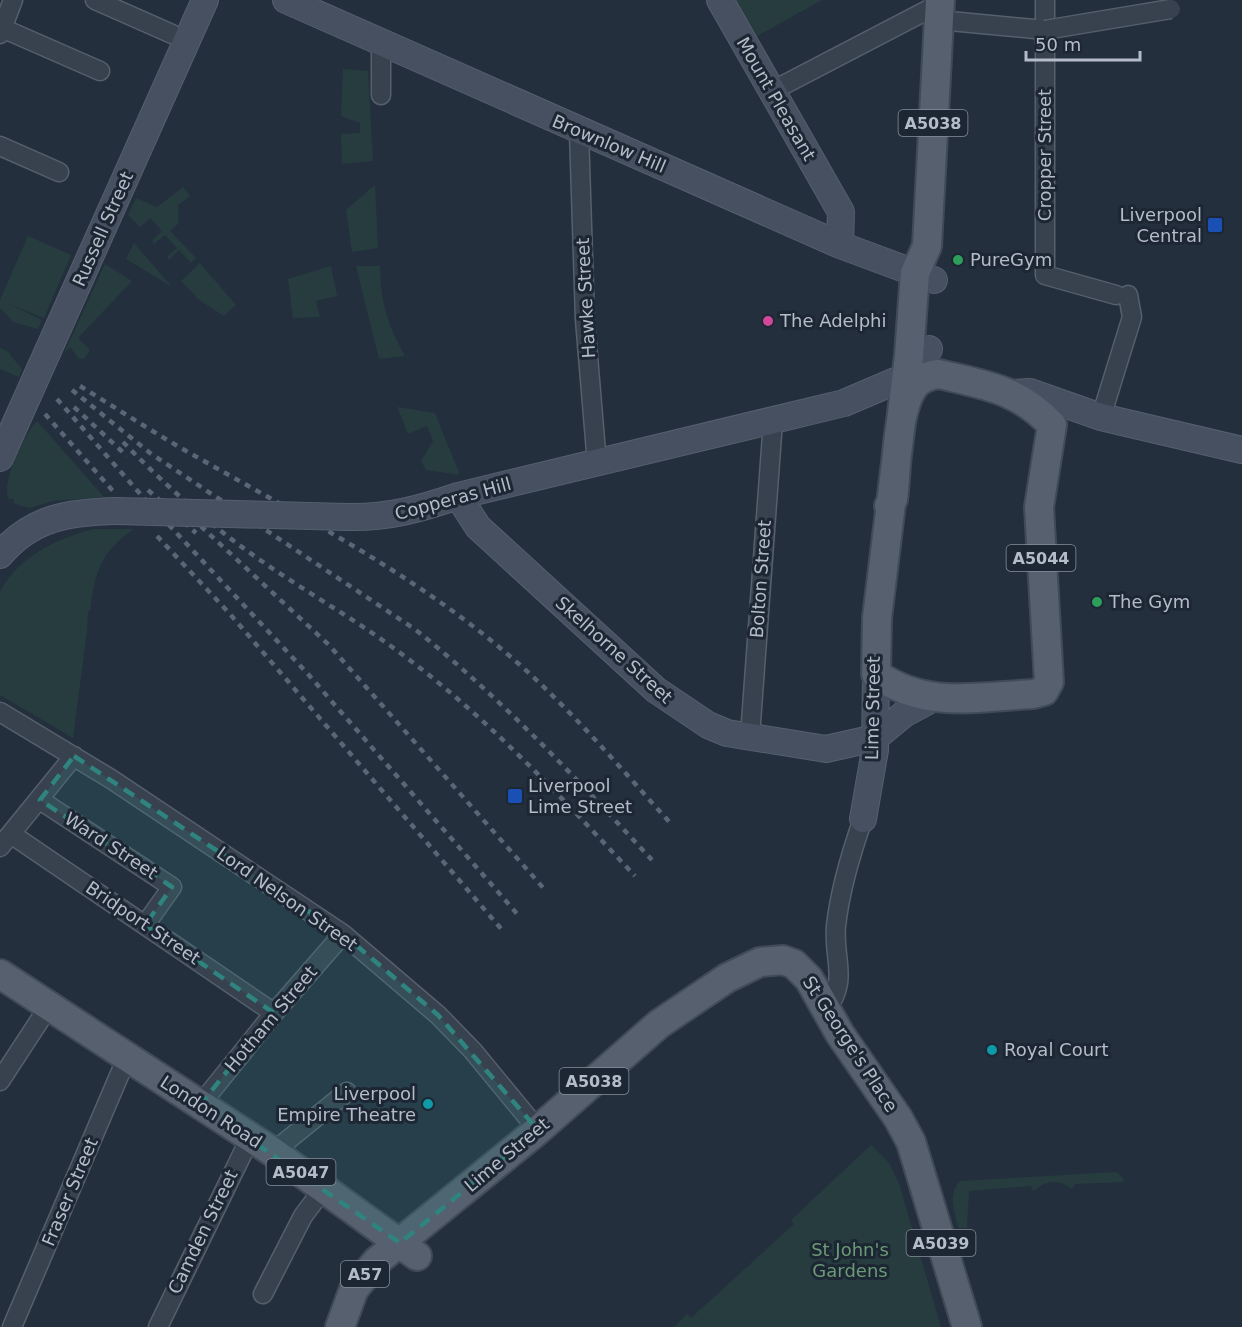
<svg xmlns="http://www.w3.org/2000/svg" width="1242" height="1327" viewBox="0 0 1242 1327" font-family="'DejaVu Sans',sans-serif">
	<rect width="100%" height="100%" fill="#242f3e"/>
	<path fill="#263c3f" d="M736,0H822L757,36Z
		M343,69L368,71L373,161L342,164L341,134L360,133V123L341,116Z
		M375,185L378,248L352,252L346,210Z
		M183,187L190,196L178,205V224L170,231L196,258L191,263L179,250L169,260L167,257L177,248L165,235L154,244L152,241L162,231L150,218L140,227L128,215L136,198L157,207Z
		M28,236L71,255L44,318L7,303L42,320L38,329L13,322L0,308V300Z
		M134,243L172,287L126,259Z
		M200,263L236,305L224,316L199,300L181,281Z
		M105,264L132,281L78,338L90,350L85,358L79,359L70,347L64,353Z
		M331,266L337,296L316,301L320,317L293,318L288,279Z
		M356,266H380C380,301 388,326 405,356L379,359Z
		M0,348L8,352L22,369L19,377L0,369Z
		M397,407L435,413L460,475L426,470L421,461L433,441L427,426L408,434Z
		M37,421L104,497L53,501L29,508L13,503L14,499H9C0,484 25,433 37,421Z
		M93,529H134C100,552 95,572 90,611H88L87,631L73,738L0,695V591C20,556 56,539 93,529Z
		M871,1145L889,1163L899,1183L941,1327H674L687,1314L691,1318L794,1224L791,1220Z
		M1117,1172L1123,1178V1182L1075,1184L1072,1189C1060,1179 1046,1180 1035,1190H1032L1031,1186L969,1191L967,1228H958C955,1212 947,1194 960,1181Z"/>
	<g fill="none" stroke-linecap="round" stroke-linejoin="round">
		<defs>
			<path id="street" d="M95,0L172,34
				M1045,0V275L1116,295
				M939,20L1045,30
				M2,28L100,71
				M0,34L13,0
				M770,92L939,4
				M381,95V42
				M579,132L585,320L597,464
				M0,146L59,172
				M1101,417L1132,317L1128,295
				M0,712L111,779L343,934L438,1015L473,1051L538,1130
				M750,736L773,421
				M40,800L172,887L145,925
				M11,834L274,1013
				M0,847L74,756
				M826,1010C849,980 833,959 836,926C840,890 851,853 863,819
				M0,1081L49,1006
				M200,1105L274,1013L343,934
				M273,1152L347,1092
				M263,1294L303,1216L324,1188
				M12,1327L127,1057
				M158,1327L250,1138"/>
			<path id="secondary" d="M286,0L840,245L934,280
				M720,0L841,212L840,245
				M1012,393L1030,392L1101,417L1242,450
				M0,458L205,0
				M458,496L478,527L656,690L708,725L727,733L826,749L875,738L904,714L932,699
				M347,517C388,518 420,509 458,496L844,403L912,374L922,364L929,349
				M0,555C32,517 70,512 117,511
				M863,819L875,750L876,674"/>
			<path id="primary" d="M889,506L893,499C897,469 896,409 915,385C921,378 930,375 939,374C985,385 1018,389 1052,425L1039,507L1049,682L1044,691L1033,694C976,697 925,709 876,674L877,618L909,356L915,273L927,246L940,0
				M0,974L273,1152L417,1256
				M340,1327L354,1289L377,1261L538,1130L659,1024L727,978L760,962L783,960L794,964L809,979L840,1034L898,1118L911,1142L967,1327"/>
		</defs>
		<use href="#street" stroke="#565f6c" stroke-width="21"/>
		<use href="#secondary" stroke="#565f6c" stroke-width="28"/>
		<use href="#primary" stroke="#414a57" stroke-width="32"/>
		<use href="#street" stroke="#38414e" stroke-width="18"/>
		<use href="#secondary" stroke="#465061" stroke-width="26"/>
		<use href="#primary" stroke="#56606e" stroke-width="28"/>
		<path stroke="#5a6575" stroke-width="4.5" stroke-dasharray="6 6" stroke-linecap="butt" d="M80,386C116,408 151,431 188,452C302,517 421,577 520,665C575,714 623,771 673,826
			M72,390L150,453L416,630C503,700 577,779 652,860
			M57,399L142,496L307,673L519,916
			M74,407L127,456
			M45,414L113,491
			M123,442C166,486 212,527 263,562C309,594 358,621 403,655C489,719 562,798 635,876
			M148,490L196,533
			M192,518L329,645L546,891
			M157,536L230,614L503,931"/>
		<defs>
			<path id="street-bridge" d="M1045,30L1171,9"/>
			<path id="secondary-bridge" d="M117,511L347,517"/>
		</defs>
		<use href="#street-bridge" stroke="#565f6c" stroke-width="21" stroke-linecap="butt"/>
		<use href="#secondary-bridge" stroke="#565f6c" stroke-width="28" stroke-linecap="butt"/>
		<use href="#street-bridge" stroke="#38414e" stroke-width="18"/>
		<use href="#secondary-bridge" stroke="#465061" stroke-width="26"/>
	</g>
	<path fill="#308480" fill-opacity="0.2" stroke="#308480" stroke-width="4.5" stroke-dasharray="12 8" stroke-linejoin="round" d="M74,756L343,934L438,1015L538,1130L400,1243L200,1105L274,1013L145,925L172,887L40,800Z"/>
	<g fill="#1a4fb4" stroke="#1d2633" stroke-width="2">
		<rect x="1207" y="217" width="16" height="16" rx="3"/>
		<rect x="507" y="788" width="16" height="16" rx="3"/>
	</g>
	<g fill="#2e9e5b" stroke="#1d2633" stroke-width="2">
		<circle cx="958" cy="260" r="6"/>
		<circle cx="1097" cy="602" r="6"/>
	</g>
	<circle fill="#d1479c" stroke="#1d2633" stroke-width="2" cx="768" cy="321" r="6"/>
	<g fill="#0f9aa8" stroke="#1d2633" stroke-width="2">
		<circle cx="992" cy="1050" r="6"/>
		<circle cx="428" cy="1104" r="6"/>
	</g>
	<g text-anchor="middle" stroke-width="6" stroke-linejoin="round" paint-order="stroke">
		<g fill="#1d2633" stroke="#878f9c" stroke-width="1.5">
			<rect x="898.5" y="110" width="69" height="26" rx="4.5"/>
			<rect x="1006.5" y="545" width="69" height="26" rx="4.5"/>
			<rect x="559.5" y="1068" width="69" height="26" rx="4.5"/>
			<rect x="266.5" y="1159" width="69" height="26" rx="4.5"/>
			<rect x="906.5" y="1230" width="69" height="26" rx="4.5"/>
			<rect x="341" y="1261" width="48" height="26" rx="4.5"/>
		</g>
		<g font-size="16" font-weight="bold" fill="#b4bcc9">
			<text x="933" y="129">A5038</text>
			<text x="1041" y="564">A5044</text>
			<text x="594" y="1087">A5038</text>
			<text x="301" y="1178">A5047</text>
			<text x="941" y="1249">A5039</text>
			<text x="365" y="1280">A57</text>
		</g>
		<g font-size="18" fill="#b4bcc9" stroke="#1d2633">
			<text transform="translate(776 99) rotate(60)" y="6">Mount Pleasant</text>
			<text transform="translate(609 144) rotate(23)" y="6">Brownlow Hill</text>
			<text transform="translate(1045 155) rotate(-90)" y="6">Cropper Street</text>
			<text transform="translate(103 229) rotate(-66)" y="6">Russell Street</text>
			<text transform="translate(586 298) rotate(-93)" y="6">Hawke Street</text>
			<text transform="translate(453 499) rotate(-15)" y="6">Copperas Hill</text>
			<text transform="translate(761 579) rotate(-86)" y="6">Bolton Street</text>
			<text transform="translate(614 650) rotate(42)" y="6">Skelhorne Street</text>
			<text transform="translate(873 708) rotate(-89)" y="6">Lime Street</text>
			<text transform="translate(111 846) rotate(33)" y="6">Ward Street</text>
			<text transform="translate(287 899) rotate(35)" y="6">Lord Nelson Street</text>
			<text transform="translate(143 923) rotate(34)" y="6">Bridport Street</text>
			<text transform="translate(271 1019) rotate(-50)" y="6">Hotham Street</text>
			<text transform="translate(850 1044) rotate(57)" y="6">St George's Place</text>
			<text transform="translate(211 1112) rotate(33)" y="6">London Road</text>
			<text transform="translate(507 1155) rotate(-40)" y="6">Lime Street</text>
			<text transform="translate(70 1192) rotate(-67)" y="6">Fraser Street</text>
			<text transform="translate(203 1232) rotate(-64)" y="6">Camden Street</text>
		</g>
		<g font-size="18" fill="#b4bcc9" stroke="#1d2633" text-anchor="start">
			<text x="1202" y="221" text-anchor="end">Liverpool<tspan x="1202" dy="21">Central</tspan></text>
			<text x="970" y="266">PureGym</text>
			<text x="780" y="327">The Adelphi</text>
			<text x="1109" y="608">The Gym</text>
			<text x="528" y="792">Liverpool<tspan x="528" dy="21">Lime Street</tspan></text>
			<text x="1004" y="1056">Royal Court</text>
			<text x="416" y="1100" text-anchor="end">Liverpool<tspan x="416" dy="21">Empire Theatre</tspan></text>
		</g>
		<g font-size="18" fill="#6b9a76" stroke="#1d2633">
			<text x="850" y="1256">St John's<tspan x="850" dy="21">Gardens</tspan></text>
		</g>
	</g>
	<path d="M1026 51v9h114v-9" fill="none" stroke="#b4bcc9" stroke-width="3"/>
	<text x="1035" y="51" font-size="18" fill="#b4bcc9" stroke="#1d2633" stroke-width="4.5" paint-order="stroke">50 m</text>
</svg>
